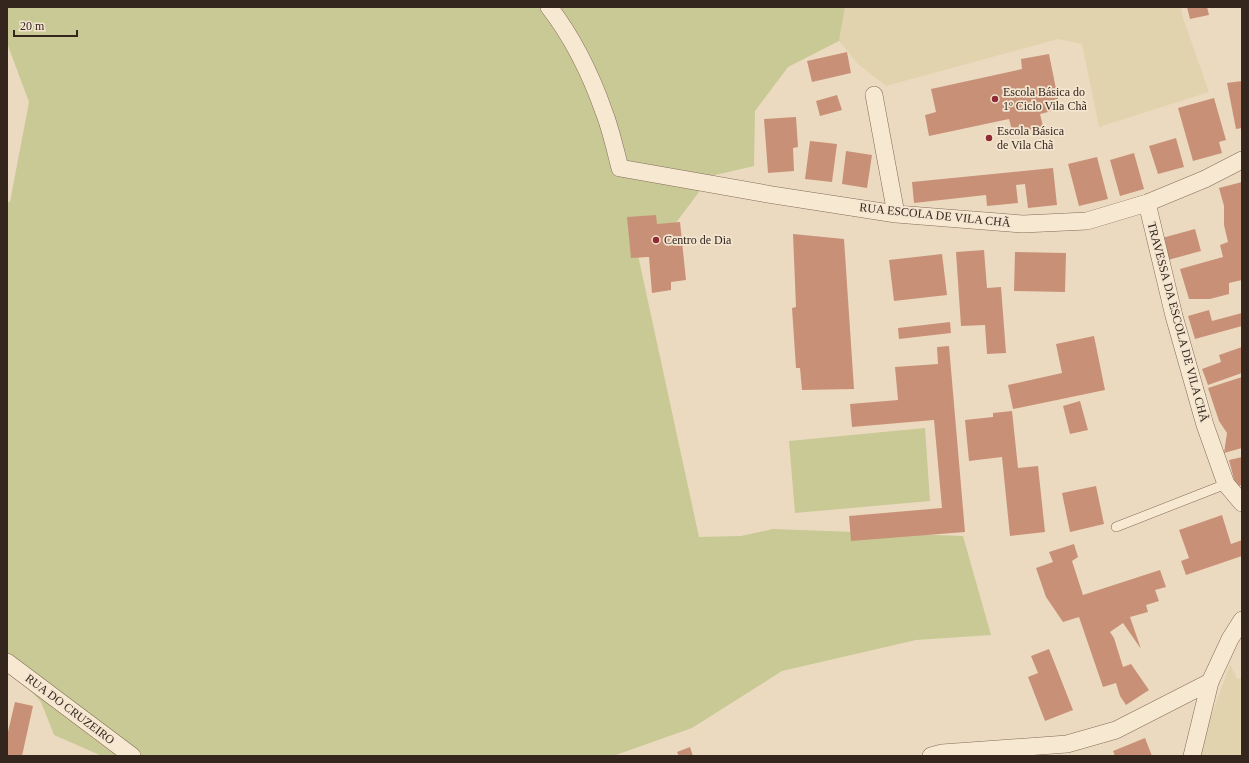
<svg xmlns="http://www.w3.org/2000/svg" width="1249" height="763" viewBox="0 0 1249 763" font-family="Georgia,serif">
	<rect width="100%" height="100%" fill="#ecdac0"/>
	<path fill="#e1d3ae" d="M845,7H1181L1183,18L1209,92L1099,127L1082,44L1058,39L886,86L858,64L839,41Z
		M1230,664L1237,679L1242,678V756H1197Z"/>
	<path fill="#c8c995" d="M7,7H845L839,41L788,67L755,111L754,166L711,176L675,224L633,232L699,537L741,536L773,529L963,536L991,635L916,640L782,671L692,728L613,756H102L54,735L41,702L19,678L7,671V202H10L29,102L7,43Z
		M925,428L930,501L795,513L789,441Z"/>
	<path fill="#c89177" d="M1187,7H1207L1209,15L1190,19Z
		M847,52L851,73L812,82L807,61Z
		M1049,54L1060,109L1040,114L1043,126L1013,134L1009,119L929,136L925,115L936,112L931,89L1022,69L1021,59Z
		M1242,81V128L1236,129L1227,83Z
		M837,95L842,110L820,116L816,101Z
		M1214,98L1226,140L1219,142L1222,153L1193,161L1178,108Z
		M796,117L798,147L793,148L794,171L768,173L764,119Z
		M1176,138L1184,167L1158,174L1149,146Z
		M810,141L837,144L832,182L805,179Z
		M846,151L872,155L867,188L842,184Z
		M1134,153L1144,189L1120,196L1110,160Z
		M1097,157L1108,199L1079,206L1068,164Z
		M1053,168L1057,205L1028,208L1025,184L1016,185L1018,203L987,206L986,195L914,203L912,182Z
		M1242,182V280L1229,283V294L1210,299H1189L1180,269L1223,257L1220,245L1228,242L1224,225V206L1219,188Z
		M656,215L657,224L680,222L686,280L671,282V290L652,293L649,257L631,258L627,217Z
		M1195,229L1201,251L1168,260L1162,238Z
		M793,234L844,239L854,389L802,390L800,368H796L792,308L796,307Z
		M984,250L987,288L1001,287L1006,353L987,354L985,325L961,326L956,252Z
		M1015,252L1066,253L1065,292L1014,291Z
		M942,254L947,295L894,301L889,260Z
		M1209,310L1212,321L1242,313V326L1195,339L1188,316Z
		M950,322L951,333L899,339L898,328Z
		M1094,336L1105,390L1013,409L1008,385L1062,373L1056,344Z
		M949,346L965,532L851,541L849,516L942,508L934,420L852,427L850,404L898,400L895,367L938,364L937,347Z
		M1242,347V373L1208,385L1202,369L1221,362L1219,355Z
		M1242,377V448L1224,453L1227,433L1219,421L1208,388Z
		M1080,401L1088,430L1070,434L1063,406Z
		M1012,411L1018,468L1038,466L1045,532L1010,536L1002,457L969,461L965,420L993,417V413Z
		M1242,457V485L1236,487L1229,460Z
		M1096,486L1104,524L1070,532L1062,493Z
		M1222,515L1231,544L1242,540V556L1186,575L1181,561L1189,558L1179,530Z
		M1074,544L1078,557L1072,561L1083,595L1160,570L1166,587L1155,590L1159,601L1146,605L1148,612L1130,617L1141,649L1123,623L1110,632L1114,638L1123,667L1131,664L1149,690L1126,705L1120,696L1116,683L1103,687L1079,617L1063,622L1046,597L1036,568L1053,562L1049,552Z
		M1049,649L1073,710L1045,721L1028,677L1038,673L1031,656Z
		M15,702L33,706L22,756H7V736Z
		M1145,738L1152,756H1115L1113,751Z
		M690,747L693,756H679L677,752Z"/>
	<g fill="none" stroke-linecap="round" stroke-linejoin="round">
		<defs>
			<path id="lane" d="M1116,527L1226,484"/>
			<path id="street" d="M549,7C573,38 591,75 604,112C611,130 615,149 620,168L773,195L896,214L1023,224L1087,221L1147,203L1205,179L1242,160
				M874,95L896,214
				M1147,203L1174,316L1205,425L1226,484L1242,503
				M7,662L132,756
				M931,756L942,753L1067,744L1116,730L1210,682
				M1192,756L1210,682L1230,639L1242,620"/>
		</defs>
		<use href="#lane" stroke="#846b59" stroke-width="10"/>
		<use href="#street" stroke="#846b59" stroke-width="18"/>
		<use href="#lane" stroke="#f7e8d2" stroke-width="9"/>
		<use href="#street" stroke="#f7e8d2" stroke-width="17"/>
	</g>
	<g fill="#902b36" stroke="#f3e5cf" stroke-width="1.5">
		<circle cx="995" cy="99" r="4"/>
		<circle cx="989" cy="138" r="4"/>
		<circle cx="656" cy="240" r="4"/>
	</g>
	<g text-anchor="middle" stroke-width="3.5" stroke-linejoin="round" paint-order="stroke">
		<g font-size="12" fill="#34251d" stroke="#f3e5cf" text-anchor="start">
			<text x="1003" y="96">Escola Básica do<tspan x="1003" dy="14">1º Ciclo Vila Chã</tspan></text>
			<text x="997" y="135">Escola Básica<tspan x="997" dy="14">de Vila Chã</tspan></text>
			<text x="664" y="244">Centro de Dia</text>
		</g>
		<g font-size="12" fill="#34251d" stroke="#f3e5cf">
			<text transform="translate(935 215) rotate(6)" y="4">RUA ESCOLA DE VILA CHÃ</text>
			<text transform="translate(1178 322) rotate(75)" y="4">TRAVESSA DA ESCOLA DE VILA CHÃ</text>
			<text transform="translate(70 709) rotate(37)" y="4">RUA DO CRUZEIRO</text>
		</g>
	</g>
	<rect width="1249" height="763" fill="none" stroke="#34251d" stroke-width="16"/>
	<path d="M14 30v6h63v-6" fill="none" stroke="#34251d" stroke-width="2"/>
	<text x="20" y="30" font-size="12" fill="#34251d" stroke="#f3e5cf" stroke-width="3" paint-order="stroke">20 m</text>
</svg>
